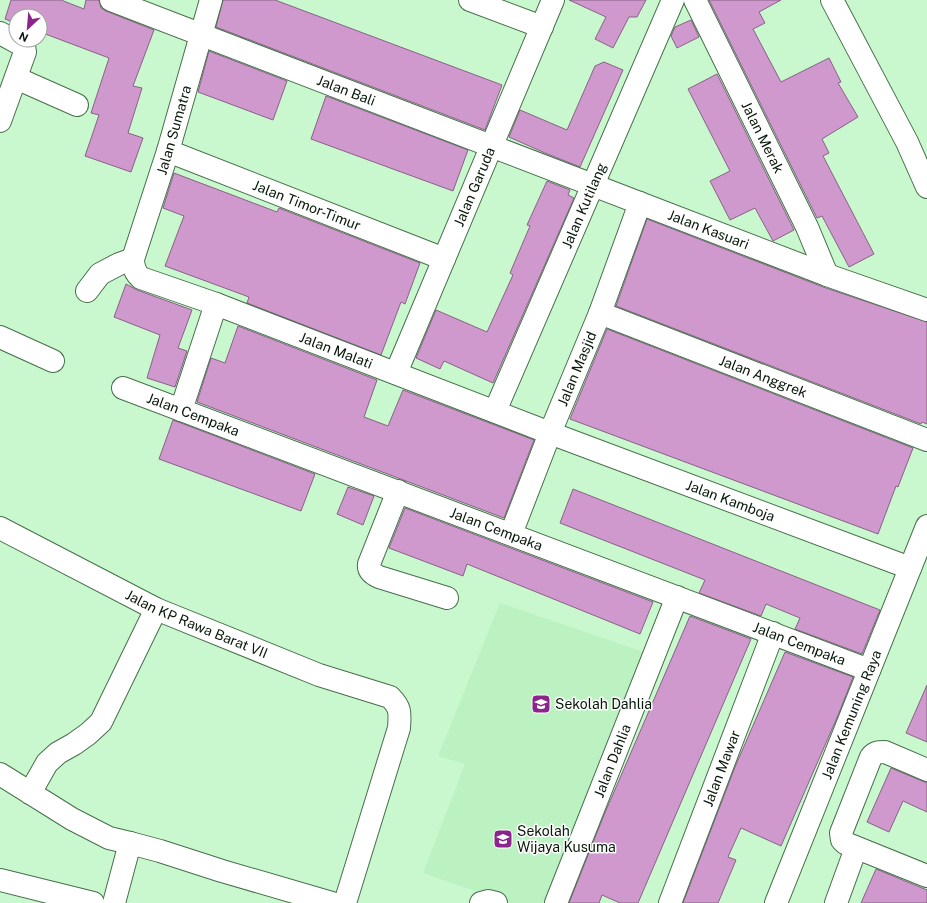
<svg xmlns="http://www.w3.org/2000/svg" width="927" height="903" viewBox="0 0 927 903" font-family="'Public Sans',sans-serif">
	<rect width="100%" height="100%" fill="#caf8ce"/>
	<path fill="#bcf1c1" d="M500,603L644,652L543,903H509L423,873L465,764L438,756Z"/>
	<path fill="#cf99cd" stroke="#886186" d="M11,0H61L84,9L86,0H99L101,8L106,11L154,30L133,86L142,88L128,133L143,138L131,172L85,156L99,115L91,113L109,58L40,32V16H16V23L5,19Z
		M223,0H275L502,85L485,130L216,27Z
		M569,0H646L637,17H629L613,48L595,39L606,17Z
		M709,0H781L759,12L765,23L753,29L781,82L829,58L841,82L838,83L858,117L822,139L829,153L823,156L874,254L849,267L822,216L817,218Z
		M691,20L699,37L677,48L671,36L675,27Z
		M209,51L287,81L273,120L198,92Z
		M604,62L623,70L580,167L545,153L509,137L520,110L567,130L595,66Z
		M717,74L794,230L773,241L755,208L730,220L710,181L730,171L688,89Z
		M326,96L468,150L453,191L311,139Z
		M174,173L277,212L279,208L420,263L405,304L401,302L381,355L247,303L249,297L165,266L184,216L163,208Z
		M547,181L570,190L568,195L574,198L493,383L444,361L440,369L416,358L436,310L487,332L513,275L510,273L530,226L527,225Z
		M647,219L823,287L927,322V424L922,422L921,424L616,306Z
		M126,284L137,290L192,310L178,348L187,351L175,387L147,378L160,335L114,317Z
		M238,326L377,380L364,417L388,426L403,390L534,440L504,518L197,402L211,358L225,363Z
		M607,329L913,448L898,487L896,486L878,534L570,419Z
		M173,420L315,474L301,511L159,459Z
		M348,487L374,496L363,525L337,514Z
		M573,489L880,610L862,654L795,629L800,618L766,604L761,616L699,593L705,580L560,523Z
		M405,508L653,602L640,634L467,564L463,576L389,548Z
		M690,616L751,639L638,903H620L602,895L599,903H569L604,815Z
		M785,652L853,677L839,713L781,846L741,828L728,857L736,860L718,903H683L735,767Z
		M927,685V742L906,733Z
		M891,768L927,783V812L903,801L889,832L867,822Z
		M876,869L927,890V903H861Z"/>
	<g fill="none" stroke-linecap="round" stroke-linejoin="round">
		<defs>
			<g id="minor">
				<path id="s1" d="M111,0L827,275L927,310"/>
				<path id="s2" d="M211,0L168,151L133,259C133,267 135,273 141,278L216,304L550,433L910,568"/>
				<path d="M470,0L542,27"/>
				<path id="s3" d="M695,0L807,227L827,275"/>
				<path d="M0,33L24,46L25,52L0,121"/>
				<path d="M16,78L77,105"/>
				<path id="s4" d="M168,151L444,259"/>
				<path d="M87,291L100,274L119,264L133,259"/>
				<path id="s5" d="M600,313L927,440"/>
				<path d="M0,337L53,361"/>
				<path id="s6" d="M396,373L553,0"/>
				<path id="s7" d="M123,388L869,670"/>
				<path d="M181,410L216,304"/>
				<path id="s8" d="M495,411L673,0"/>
				<path d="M398,491L369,564C368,571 373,574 379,577L447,598"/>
				<path id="s9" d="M0,528L156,609L319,675L390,697C401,708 400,713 399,728L345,903"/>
				<path id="s10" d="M511,534L550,433L600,313L640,203"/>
				<path d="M927,770L885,752C879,752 875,752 871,757L841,833L842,840L845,843L927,876"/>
				<path d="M0,774L72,819L109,838L130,843"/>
				<path d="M30,793L47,763L58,753L74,744L88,734L101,722L156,609"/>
				<path d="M0,880L93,903"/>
				<path d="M114,903L130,843L160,851L222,871L332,903"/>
				<path d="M481,903L488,901L496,903"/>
				<path id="s11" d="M556,903L677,597"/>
				<path id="s12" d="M670,903L773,633"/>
				<path id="s13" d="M776,903L927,526"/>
				<path d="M836,903L856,848"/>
			</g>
			<path id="major" d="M832,0L907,142L927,187"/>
		</defs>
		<use href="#minor" stroke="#466f4b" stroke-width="24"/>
		<use href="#major" stroke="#466f4b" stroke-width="24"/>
		<use href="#minor" stroke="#fff" stroke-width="22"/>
		<use href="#major" stroke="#fff" stroke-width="22"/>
	</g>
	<defs>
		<symbol id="school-square" viewBox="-11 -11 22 22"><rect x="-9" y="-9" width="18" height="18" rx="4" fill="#8b258c" stroke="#fff"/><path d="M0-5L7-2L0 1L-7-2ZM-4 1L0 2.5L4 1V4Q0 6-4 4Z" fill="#fff"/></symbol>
	</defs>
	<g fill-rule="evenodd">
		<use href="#school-square" x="530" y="693" width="22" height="22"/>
		<use href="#school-square" x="492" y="828" width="22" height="22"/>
	</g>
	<g text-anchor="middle" stroke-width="3" stroke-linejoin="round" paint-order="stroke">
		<g font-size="14" fill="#071809" stroke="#fff">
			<text dy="5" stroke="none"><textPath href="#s1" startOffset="252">Jalan Bali</textPath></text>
			<text transform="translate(174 130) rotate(-74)" y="5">Jalan Sumatra</text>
			<text dy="5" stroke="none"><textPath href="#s3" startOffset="153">Jalan Merak</textPath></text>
			<text dy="5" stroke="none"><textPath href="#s6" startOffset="202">Jalan Garuda</textPath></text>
			<text dy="5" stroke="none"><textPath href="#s4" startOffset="149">Jalan Timor-Timur</textPath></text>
			<text dy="5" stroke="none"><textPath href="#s8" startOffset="224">Jalan Kutilang</textPath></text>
			<text dy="5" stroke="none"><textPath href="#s1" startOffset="640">Jalan Kasuari</textPath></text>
			<text dy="5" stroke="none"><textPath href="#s2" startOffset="500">Jalan Malati</textPath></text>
			<text dy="5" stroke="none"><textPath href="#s10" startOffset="178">Jalan Masjid</textPath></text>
			<text dy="5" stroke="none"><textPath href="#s5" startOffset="175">Jalan Anggrek</textPath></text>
			<text dy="5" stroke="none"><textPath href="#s7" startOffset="75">Jalan Cempaka</textPath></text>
			<text dy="5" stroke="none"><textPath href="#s2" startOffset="922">Jalan Kamboja</textPath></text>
			<text dy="5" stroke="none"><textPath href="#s7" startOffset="399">Jalan Cempaka</textPath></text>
			<text dy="5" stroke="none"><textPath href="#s9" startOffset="219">Jalan KP Rawa Barat VII</textPath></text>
			<text dy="5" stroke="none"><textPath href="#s7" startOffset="723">Jalan Cempaka</textPath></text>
			<text dy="5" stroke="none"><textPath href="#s13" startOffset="203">Jalan Kemuning Raya</textPath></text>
			<text dy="5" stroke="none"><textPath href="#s11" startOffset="153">Jalan Dahlia</textPath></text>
			<text dy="5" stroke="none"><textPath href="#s12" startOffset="144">Jalan Mawar</textPath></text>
		</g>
		<g font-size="14" fill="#071809" stroke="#fff" text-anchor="start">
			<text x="555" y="709">Sekolah Dahlia</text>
			<text x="517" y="836">Sekolah<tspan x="517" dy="16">Wijaya Kusuma</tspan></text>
		</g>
	</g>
	<g transform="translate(28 28) rotate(206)"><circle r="19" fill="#ffffff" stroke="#9ca39d"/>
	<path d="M0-3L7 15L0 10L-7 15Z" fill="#8b258c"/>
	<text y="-6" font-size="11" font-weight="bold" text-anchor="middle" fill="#071809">N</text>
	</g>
</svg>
